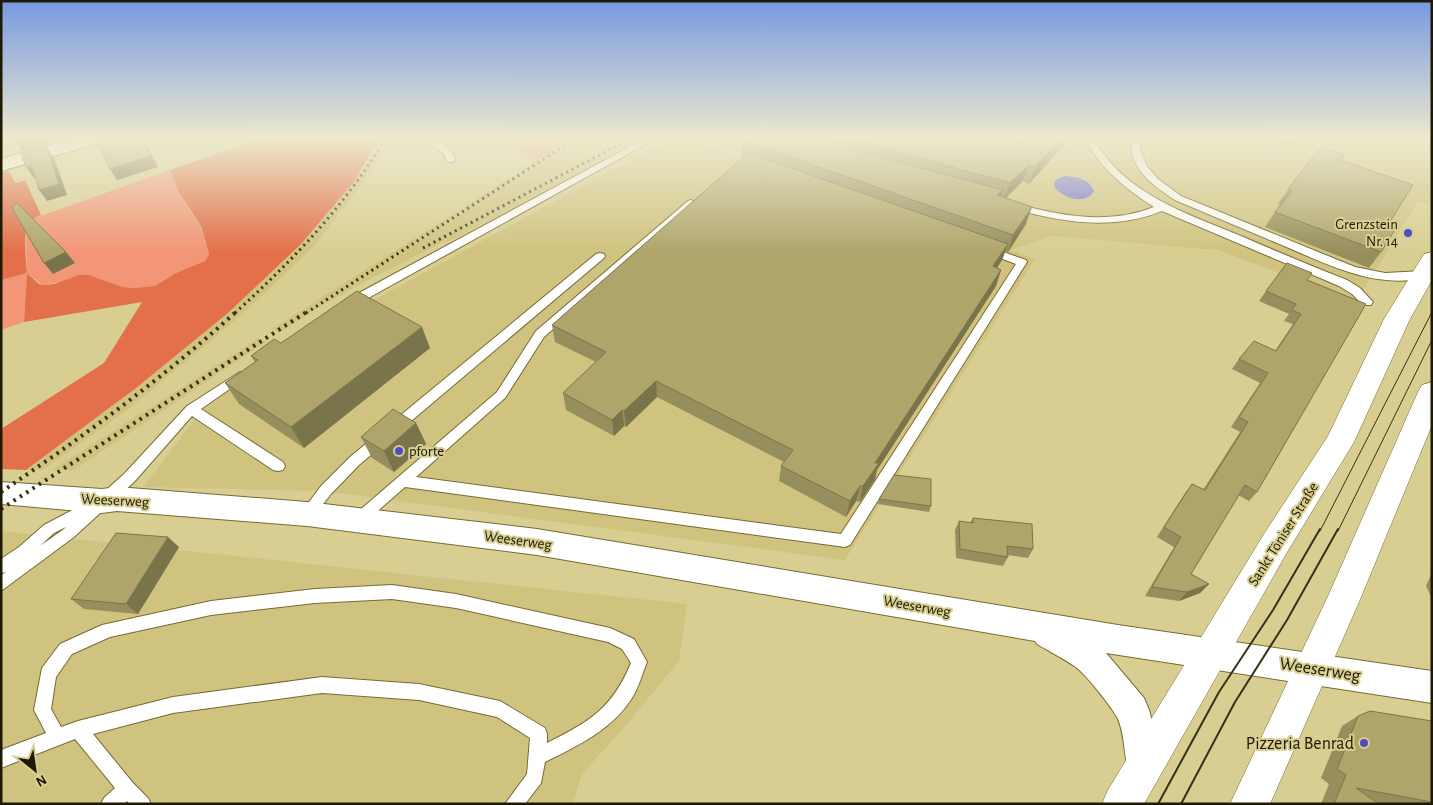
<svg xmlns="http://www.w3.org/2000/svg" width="1433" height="805" viewBox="0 0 1433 805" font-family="'Alegreya Sans',sans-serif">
	<rect width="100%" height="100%" fill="#d8ce92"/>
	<path fill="#d0c380" d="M379,139H392L362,184L315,245L286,273L238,318L127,410L43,470H26L110,408L272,271L301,244L353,183Z
		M571,139H580L432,234L582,139H640L446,243L443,242L372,278L324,304L279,333L272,329Z
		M677,139H695L735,156L902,213L698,139H1432V196L1427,204L1418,201L1356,302L1218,250L1053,236L1011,250L1035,259L845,560L323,491L143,487L201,411L231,389L361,307L666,141L671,143Z
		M259,338L266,342L74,470H52Z
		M1,531L687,604L679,661L622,730L581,775L573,804H1Z"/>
	<path fill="#f39677" d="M509,139H571L538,160L501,144Z
		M170,170L190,211L202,228L209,254L205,261L176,273L155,286L133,288L123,287L89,275L45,285L41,284L27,273L24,322L1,330V280L27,273L26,226L32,219Z"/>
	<path fill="#e3704a" d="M259,139H379L353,183L301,244L228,313L136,388L26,470L1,469V429L104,363L142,302L24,322L27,273L1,280V173L8,171L16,183L25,180L41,215C36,217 31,219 28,224C23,232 26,263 27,273L39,284L45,285L54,284L79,275H89L123,287L133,288L155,286L176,273L205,261L209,254L202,228L179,192L170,170Z"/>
	<path fill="#6d71d7" d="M1065,176C1077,177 1090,179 1094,191C1086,206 1061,198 1054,186C1054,179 1059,178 1065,176Z"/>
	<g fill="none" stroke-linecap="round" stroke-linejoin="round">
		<defs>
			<path id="lane" d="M424,139C437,139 451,146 455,160L453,162H447L444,154Z
				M644,139H655L354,306L350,307L344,303L346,300Z
				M1085,139H1094C1124,194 1186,213 1241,236C1276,251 1311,266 1347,280L1360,288L1373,302L1371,305H1363L1352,294L1339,286L1162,211C1112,231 1063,222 1013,209L1011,207L1016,204C1062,216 1109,225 1154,207C1126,189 1101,169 1085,139Z
				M1132,139H1141L1140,149L1146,165L1158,179L1181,196L1355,267L1385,273L1423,271L1428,275L1427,277C1375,291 1323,262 1277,243C1243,229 1209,214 1175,200C1153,185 1128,169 1132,139Z
				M691,200L696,203L694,205L544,337L505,398L416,477L841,534L1016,264L984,252L983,250L984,248H992L1026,260L1027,262L850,545L845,547L405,487L363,524L358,526L353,524L351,520L353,516L497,392L536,331L688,201Z
				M600,253L604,254L605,256L604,258L359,465L331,494L312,518L307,520L302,518L300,514L321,486L350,457L596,254Z
				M240,372L244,373L246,376L244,379L201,409L283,462L285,466L283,470L278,471L273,470L192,416L135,481L74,537L1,591V575L6,572L1,573V559L19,547L44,525L84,504L92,503L125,473L187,406ZM66,527L64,529L40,546L54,533Z
				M392,585L456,594L610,628L634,639L647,662C642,674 639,687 632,698C612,730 577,746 545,762L541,783L525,804H505L527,774L530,738L497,717L419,700L322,693L173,713L93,734L133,783L148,798L151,804H129L127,801L124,804H101L104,798L115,788L75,739L1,768V750L46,733L34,710L42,668L60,644L102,625L211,601L315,589ZM392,599L456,608L608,642L622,649L631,663C612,709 590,721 547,743V734L545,728L500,701L419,684L322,677L173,697L78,721L61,727L51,709L56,677L72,654L110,637L211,615L315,603Z"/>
			<path id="street" d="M72,139H102L99,143L1,171V159Z
				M1,482L102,489L117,487L307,502L537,529L1118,625L1432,671V703L1106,653L1144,698L1149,710L1157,739L1160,766L1155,778L1143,783L1131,778C1123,759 1126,738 1118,719C1112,707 1087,676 1077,668C1065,659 1050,652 1037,644L1035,641L537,555L307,526L117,511L102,513L1,504Z"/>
			<path id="secondary" d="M1432,252V280L1410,319L1354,442L1286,554L1144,804H1102L1108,790L1264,534L1328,436L1384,319L1424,254Z
				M1432,382V425L1359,602L1270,804H1230L1329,594L1418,392L1422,385Z"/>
		</defs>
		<use href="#lane" stroke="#766b32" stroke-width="2"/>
		<use href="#street" stroke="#766b32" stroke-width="2"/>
		<use href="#secondary" stroke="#766b32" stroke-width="1"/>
		<use href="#lane" fill="#fff" fill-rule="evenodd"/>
		<use href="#street" fill="#fff" fill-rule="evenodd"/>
		<use href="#secondary" fill="#fff" fill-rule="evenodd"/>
		<path stroke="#353116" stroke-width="1" d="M1320,531L1432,312
			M1338,531L1432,340"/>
		<path stroke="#353116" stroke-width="2" d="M1158,804L1219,692L1273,610L1320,529
			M1181,804L1235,702L1287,620L1338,529"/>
		<path stroke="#353116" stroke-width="3" stroke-dasharray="2 4" stroke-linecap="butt" d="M423,248L630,139
			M235,313C293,260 345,206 385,139
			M306,313L575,139"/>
		<path stroke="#353116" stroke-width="4" stroke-dasharray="2.5 5" stroke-linecap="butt" d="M1,492C83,437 163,378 237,311
			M1,509L308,311"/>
	</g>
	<path fill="#968e5c" d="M742,139H1069L1029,184L1023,181L1006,198L1026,224L1008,252L1005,251L1002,260L997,268L1001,270L996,286L877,470L875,479L860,502L856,501L846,517L779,481L781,466L784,462L657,397L626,427L624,426L614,436L566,410L563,393L596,362L555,342L552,325L744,157L741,156V140Z
		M1269,139H1298L1289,147Z
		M1341,160L1386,228L1381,252L1369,268L1265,227L1275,212L1280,205L1278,204L1288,189Z
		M1307,280L1366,304L1257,492L1249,501L1238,495L1191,574L1209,584L1200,593L1179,601L1145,596L1174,547L1157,537L1185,493L1192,484L1203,490L1240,432L1231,427L1260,383L1232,369L1239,359L1275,351L1293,324L1284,321L1289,314L1259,301L1266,291Z
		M281,343L430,348L304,448L239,404L225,383L255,362L251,356Z
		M416,423L426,444L394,472L372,458L361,437Z
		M879,499L931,506L929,512L878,504Z
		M973,518L1033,549L1028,558L1008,555V557L1003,566L956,558L955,530L959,521L970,523Z
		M179,547L138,614L84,609L71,599Z
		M1432,572V599L1426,586Z
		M1358,716L1432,721V804H1321L1329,784L1321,778L1342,726Z"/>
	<path fill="#7a744b" d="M16,139H48L50,143L22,151L14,140Z
		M143,139L144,140L158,167L117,180L110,169Z
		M1061,139H1069L1029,184L1035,167Z
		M1293,139H1298L1289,147Z
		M47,147L54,158L67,195L47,201L39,190Z
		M1029,165L1023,181L1004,199L1010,183Z
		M32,166L40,176L34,178L26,167Z
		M1003,190L997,206V195Z
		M1032,207L1026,224L1008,252L1013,235Z
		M1008,244L1002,260L987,283L993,266Z
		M66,252L75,263L53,274L44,263Z
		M1001,270L996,286L877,470L875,479L860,502L863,486L875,463Z
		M422,327L430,348L304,448L291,427Z
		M656,381L657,397L626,427L624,411Z
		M622,410L624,426L614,436L612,420Z
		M416,423L426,444L394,472L384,451Z
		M860,486L856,501L846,517L850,501Z
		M168,537L179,547L138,614L126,604Z
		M1209,584L1200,593L1179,601L1187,592Z"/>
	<path fill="#afa56b" stroke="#7a744b" d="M97,139H143L151,156L110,169Z
		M742,139H829L858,151L1003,190L997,195L1032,207L1013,235L741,140Z
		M857,139H1061L1035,167L1029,165L1010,183L879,147Z
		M47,147L59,184L39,190L32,166L26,167L21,154Z
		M1321,147L1344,155L1340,160L1413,185L1386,228L1394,231L1381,252L1275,212L1292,191L1288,189Z
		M748,153L1008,244L993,266L1001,270L875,463H879L863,486H860L850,501L781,466L793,450L656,381L624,411L622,410L612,420L563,393L606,352L552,325Z
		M17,203L66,252L44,263L12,208Z
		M1287,263L1312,273L1307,280L1366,304L1257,492L1245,485L1191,574L1209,584L1187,592L1152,587L1181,537L1164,527L1192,484L1205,490L1248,422L1239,417L1268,373L1239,359L1254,341L1276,351L1301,314L1292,310L1296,304L1266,291Z
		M357,291L422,327L291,427L225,383L258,360L251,356L274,339L281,343Z
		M393,409L416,423L384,451L361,437Z
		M894,475L931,479V506L879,499Z
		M973,518L1032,524L1033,549L1007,546L1008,557L960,549L959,521L973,523Z
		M116,533L168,537L126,604L71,599Z
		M1370,711L1432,721V802L1356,788L1379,804H1334L1346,775L1337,769L1358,716Z"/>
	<linearGradient id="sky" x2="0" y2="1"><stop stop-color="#7799e1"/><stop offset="0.55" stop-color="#ede9ce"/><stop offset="1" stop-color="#ede9ce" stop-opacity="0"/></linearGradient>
	<rect width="1433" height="252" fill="url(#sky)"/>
	<g fill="#504cc2" stroke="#d8ce92" stroke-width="2">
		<circle cx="1408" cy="233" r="5"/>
		<circle cx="399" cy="451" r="5"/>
		<circle cx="1364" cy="743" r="5"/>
	</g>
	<g text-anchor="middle" stroke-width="4" stroke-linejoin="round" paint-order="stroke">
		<g font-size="15" fill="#1d1903" stroke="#d8ce92" text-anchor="end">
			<text x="1398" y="229">Grenzstein<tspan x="1398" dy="17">Nr. 14</tspan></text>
			<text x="409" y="456" text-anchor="start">pforte</text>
		</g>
		<g font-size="15" fill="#1d1903" stroke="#d8ce92">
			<text transform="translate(115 500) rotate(3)" y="5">Weeserweg</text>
			<text transform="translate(1283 534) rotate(-58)" y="5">Sankt Töniser Straße</text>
			<text transform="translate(518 540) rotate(8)" y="5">Weeserweg</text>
			<text transform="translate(917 606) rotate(10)" y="5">Weeserweg</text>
		</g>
		<g font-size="18" fill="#1d1903" stroke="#d8ce92">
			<text transform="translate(1320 669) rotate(9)" y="6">Weeserweg</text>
		</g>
		<g font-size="18" fill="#1d1903" stroke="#d8ce92" text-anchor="end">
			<text x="1354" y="749">Pizzeria Benrad</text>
		</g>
	</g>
	<rect width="1433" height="805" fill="none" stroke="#1d1903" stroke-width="5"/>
	<g transform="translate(35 770) rotate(150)" stroke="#d8ce92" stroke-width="4" paint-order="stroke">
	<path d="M0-4L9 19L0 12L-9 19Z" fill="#1d1903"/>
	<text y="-8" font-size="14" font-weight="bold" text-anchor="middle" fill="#1d1903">N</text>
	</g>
</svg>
